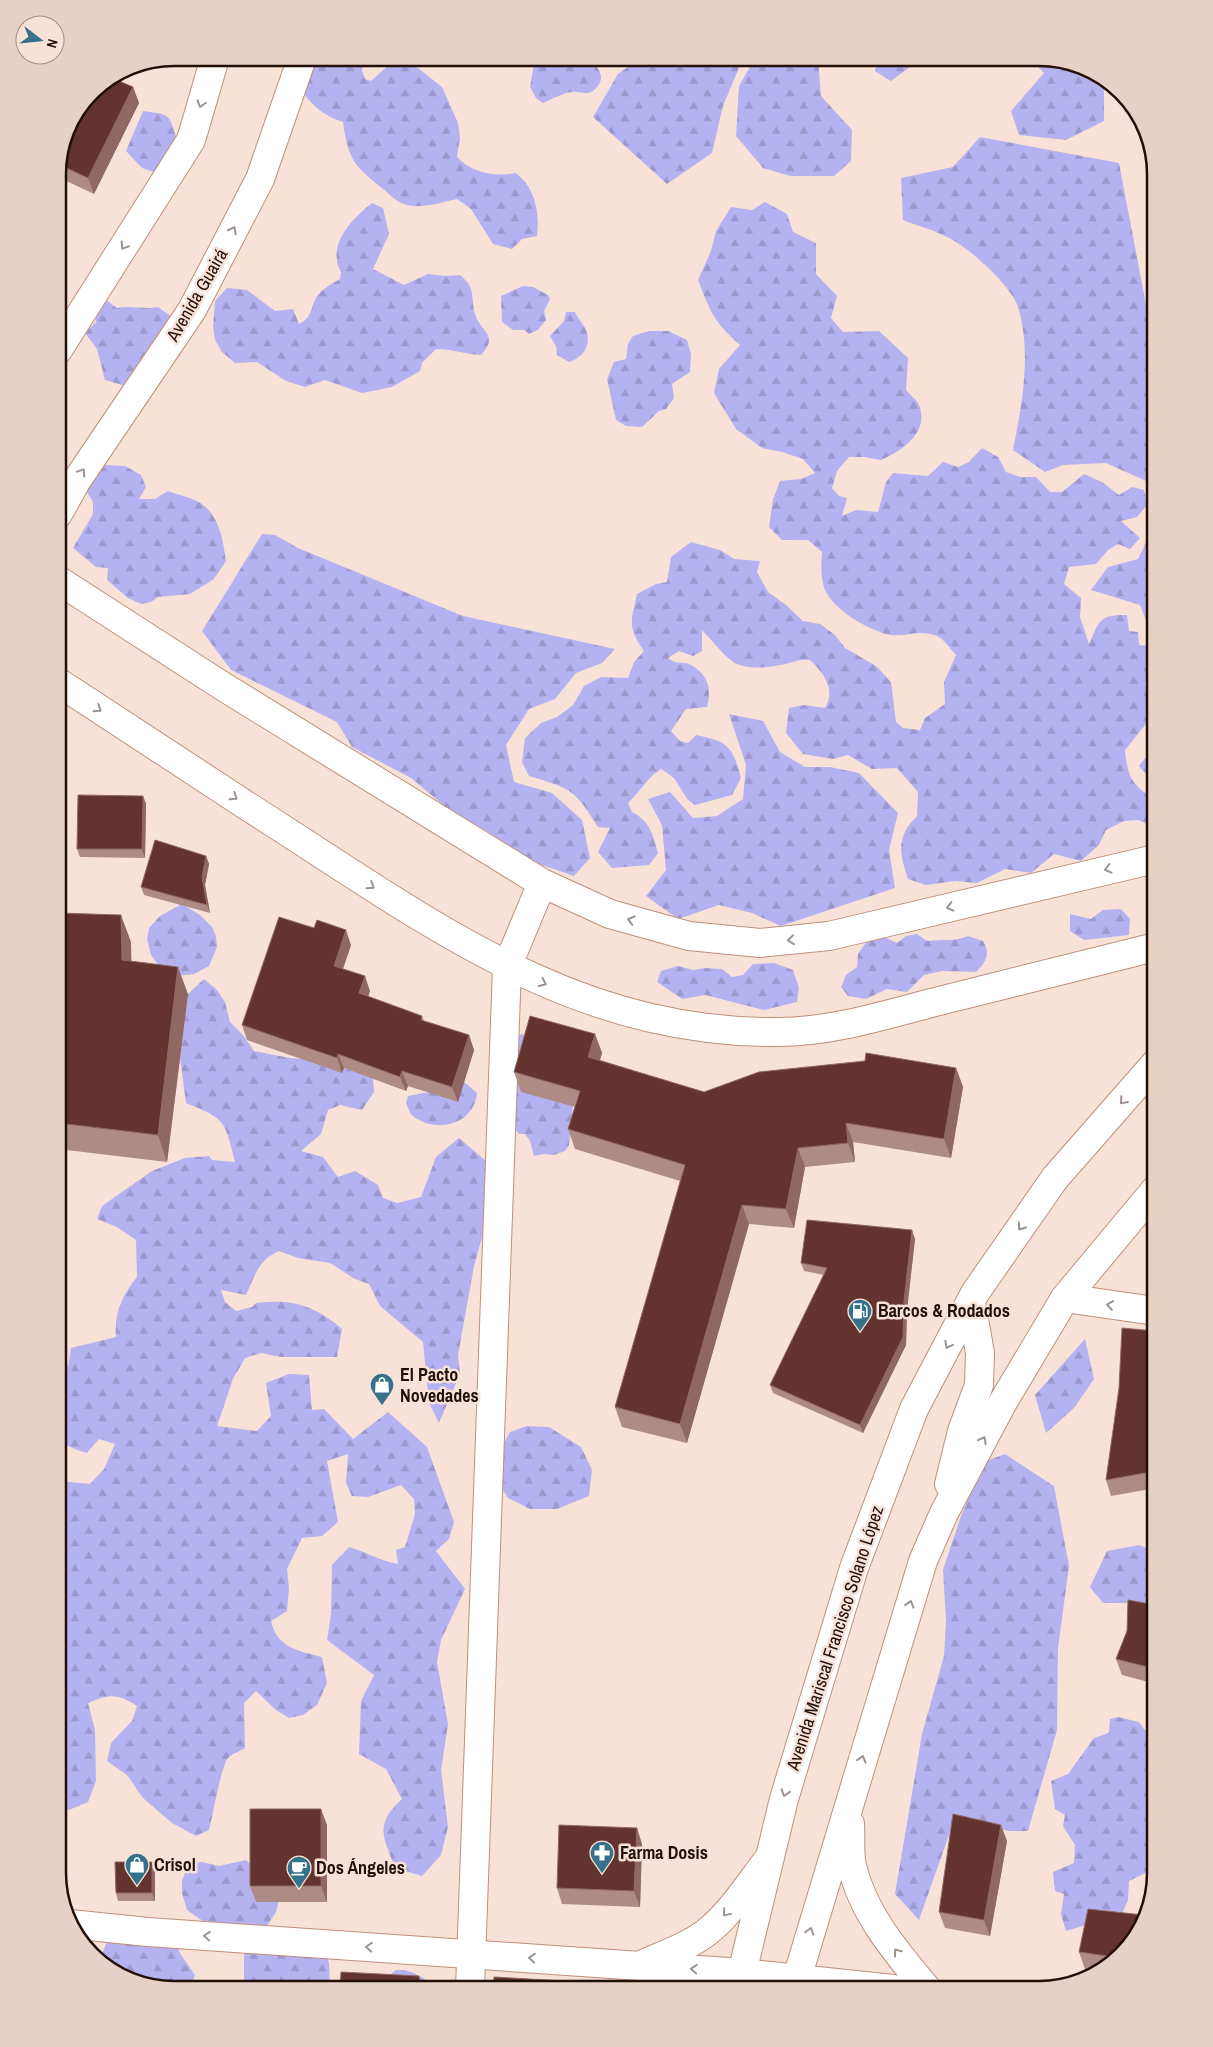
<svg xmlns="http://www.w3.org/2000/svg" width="1213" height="2047" viewBox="0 0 1213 2047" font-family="'Archivo Narrow',sans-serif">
	<defs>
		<pattern id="forest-firs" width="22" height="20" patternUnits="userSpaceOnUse" patternTransform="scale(1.25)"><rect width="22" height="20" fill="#b5b2f2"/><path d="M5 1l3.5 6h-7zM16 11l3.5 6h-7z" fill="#9b98ce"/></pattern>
		<pattern id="wetland-marsh" width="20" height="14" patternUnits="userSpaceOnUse" patternTransform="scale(1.25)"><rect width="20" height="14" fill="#b5b2f2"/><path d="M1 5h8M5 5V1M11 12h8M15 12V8" fill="none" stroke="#9b98ce"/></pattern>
	</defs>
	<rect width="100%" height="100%" fill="#f8e2d8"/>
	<path fill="url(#forest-firs)" d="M315,58H364L362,71L365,79L371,81L391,63H400L418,68L442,87L458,123L460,138L457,157C472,173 495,177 516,173C535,188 540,212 537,236L522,239L512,249L493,244L471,209L457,199C442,202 420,210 404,204C396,201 389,194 382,188C354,166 348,159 343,122C323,116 312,105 299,88Z
		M535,58C554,58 596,50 601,76C602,82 596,90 591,92C585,95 578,91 572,92C563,93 552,99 543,103L536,98L530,87Z
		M640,58L670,63L678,58H743L723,106L712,153L667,184L593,117L618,74Z
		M755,58H818L821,96L852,130L851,161L834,176H790L763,168L736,136L739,86Z
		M879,58H922L891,81L875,71Z
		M1034,58H1047L1104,77V121L1066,140L1019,135L1011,111L1044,73L1032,60Z
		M143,111C173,115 168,114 178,142L157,173L142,168L126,151Z
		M980,137L1119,163L1155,352V485L1106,463L1063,465L1045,472L1013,450C1022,404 1032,353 1018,307C1011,285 969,248 949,238C934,230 918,226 903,220L901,178L953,167Z
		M765,202L787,214L793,232L816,243V274L837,296L831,318L843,332L879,331L908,358L906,390C909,394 917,400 919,405C930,432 902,451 881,460L864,457H849L837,471L832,488L839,496L847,498L842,516L856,510L878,512L886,482L893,473L928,476L943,462L958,467L969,462L982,448L998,457L1006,472L1020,477H1036L1050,492H1062L1084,474L1102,482L1119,495L1132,487L1144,490L1147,505L1137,517L1121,521L1140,538L1130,549L1118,544L1108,550L1096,564L1069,567L1064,584L1081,598L1080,617L1089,644C1099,622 1099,614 1127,615L1129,631L1138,632L1139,645L1147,646L1155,651V658L1145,685L1155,698L1154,714L1125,750C1128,777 1131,785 1155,799V824L1153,827L1138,820L1124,821L1106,830L1099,845L1081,861L1054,854L1031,873L1005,869L977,883L955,881L926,885L908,879C899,852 896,837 917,816L918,792L897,768L872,769L848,755L833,759L803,754L786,733L789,708L804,705L825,708C836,690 824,673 810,660C798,659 792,663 781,665C768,668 743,670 732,661C721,653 712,640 702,630V651L693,656L679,651L668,658C678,666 682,660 691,665C708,674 712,690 707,707L686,709L671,731L680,741L688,743L696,735C728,741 733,747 741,778L732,795L695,805L688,800L674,778L661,769C647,778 640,792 628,803L632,812C650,821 653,835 658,853L649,865L612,868L598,852L610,828L598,827C574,788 571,789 529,776L522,762L525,738L541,723L557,717L573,705L584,686L601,677L628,678L634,662L644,651C627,627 631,621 637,594L656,584L667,582L671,557L691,542L720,550L734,559L760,561L757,572L768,592L786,605L803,621L820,624L835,635L845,648L876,666L891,682L896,722L903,728L920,730L925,718L945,704L944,682L956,655C951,650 944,639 937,636C918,629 907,637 891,635C872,632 840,613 829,597C820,585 821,567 822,552L808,540H782L769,527L773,499L780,481L801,479L815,473L803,459L782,452L762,448L736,429L714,393L719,369L740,345C713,321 711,313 698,280L711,251L716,231L731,207L752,210Z
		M372,203L383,208L389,234L373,269L404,285L428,274L445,276L460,275C477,289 470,296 475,314C480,332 500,334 481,355C465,354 452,349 436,349L422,363L420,371L392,387L362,393L325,380L305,387L286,381L257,362L235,363L222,352L215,340L213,327L215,301L227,288L247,290L275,311L293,309L299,324C315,316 309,305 319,294C324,288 333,283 340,279L341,272C326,245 352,219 372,203Z
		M523,286L533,287L548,295L550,299L544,311L546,320L538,330L529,334L524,330H513L502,322L501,296Z
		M106,300L117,308C131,305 144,310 158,307L175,319L126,386L105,380L97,349L85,333L96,322L95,313Z
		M566,312H575C578,319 583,323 586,330C592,345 583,358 569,362L557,355L556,346L550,336L564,321Z
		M649,331H668L687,340L691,354L690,372L672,384L674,398L666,409L659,411L642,427L626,426L616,420L607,379L614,362L626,359L628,344L633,336Z
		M104,465L125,466L141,475L146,487L139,499H155L168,491C178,495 194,498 202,504C220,518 223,540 226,561L214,579L190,594L158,597L151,602L141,604L128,598L107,580L108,568L96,567L73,548L93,514V502L85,489L94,473Z
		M1155,508V636L1149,628L1140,605L1091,590L1108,567L1138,559L1151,532Z
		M262,534L275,535L298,548L463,616L615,649L602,663L576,673L555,699L529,709L506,745L514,782L552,793L582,820L590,858L574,876L527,860L488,832L448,809L411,778L352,747L337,722L231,670L202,631Z
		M729,714L763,721L780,752L805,767H830L859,773L898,813L889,850L895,888L781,926L752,913L719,905L678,919L646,896L666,870L662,825L648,799L670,792L693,818L717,816L743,799L746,765Z
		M1155,745V785L1139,766Z
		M182,904L200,915L212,927L216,936L217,947L209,966L194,974L177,976L164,973L151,955L147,939L149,928L160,916Z
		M1121,909L1130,919L1129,935L1084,940L1070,931V914L1091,919L1103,910Z
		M917,934L927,941C942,939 955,942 968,936L983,941C991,955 986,961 976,972L942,971L924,975L907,992L887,989L866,999L848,996L841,987L846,975L857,967L858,954L871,936H882L897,943L906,936Z
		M774,963L793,970L799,988L797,1002L764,1010L705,995L682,999L657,982L661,971L678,966L693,970L705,968L722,969L732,977L743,975L753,964Z
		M204,979L216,989L225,1002L230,1022L243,1035L254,1051L290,1058L317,1060L373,1077L374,1092L362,1110L340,1105L328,1110L321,1134L301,1151L323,1157L338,1177L355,1171L378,1185L383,1198L397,1203L421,1197L436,1157L459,1138L486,1161L500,1197L484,1230L474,1266L458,1355L460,1374L439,1423L429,1403L423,1342L380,1306L369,1284L355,1279L330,1263L298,1258L279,1251C258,1260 255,1276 246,1295L221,1290L225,1302L236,1311L252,1307L256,1303C292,1299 314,1305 342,1329L337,1357H281L261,1353L245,1358L233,1379L217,1426L257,1431L271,1416L266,1383L289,1374L309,1375L312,1410L324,1409L353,1439L388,1412L427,1447L454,1522L449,1539L436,1551L465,1589L441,1640L437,1662L448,1724L441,1770L448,1827L441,1855L422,1876L395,1868C383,1836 374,1825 402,1799L386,1769L359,1754L361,1701L374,1675L327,1640L331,1614L332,1565L349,1547C366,1552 380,1561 398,1564L396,1550L405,1547L415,1514L414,1499L401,1485L368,1497L352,1496L346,1483L348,1454L327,1461L338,1522L322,1536L302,1538L287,1569L289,1589L287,1611L271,1621C277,1648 299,1651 322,1657L327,1683L317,1705L303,1715L289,1718L276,1710L256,1691L244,1703L245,1748C240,1751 232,1754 228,1758C221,1766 213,1816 209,1830L196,1836L172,1823L143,1798L127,1775L107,1761L111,1743L132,1721L137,1706C117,1693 109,1694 88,1703L95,1730L96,1781L88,1802L69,1810L58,1805V1481L90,1484L104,1469L115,1444L99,1439L87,1453C73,1449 64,1446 58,1433V1360L68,1367L71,1348L116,1337C114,1313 122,1296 137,1277L136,1240L117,1227L97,1219L102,1206L152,1171L185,1158L209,1156L212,1160L235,1162C225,1121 226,1119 186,1103L180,1058L188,994Z
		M521,1034L527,1036L573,1105L569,1145L565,1151L554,1155L544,1154L534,1156L530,1141L525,1134H519L513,1127L516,1040Z
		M461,1079L477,1093C474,1125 436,1134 413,1116C410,1114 408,1107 406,1103L408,1096L434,1091Z
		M1085,1339L1094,1379L1074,1408L1046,1433L1035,1395Z
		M527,1426L549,1427L581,1447L592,1470L589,1496L557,1509H530L508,1498L500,1486V1450L510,1432Z
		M1005,1454L1054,1486L1069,1566L1058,1648L1057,1730L1028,1831H1008L956,1815L919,1920L895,1894L922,1734L944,1656L946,1621L943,1570L961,1516L984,1462Z
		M1139,1545L1155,1551V1609L1135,1603H1103L1090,1587L1107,1551Z
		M1118,1717L1139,1722L1149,1735L1155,1733V1876L1152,1870L1129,1881L1128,1900L1122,1914L1066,1931L1061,1914L1064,1894L1055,1891L1053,1872L1074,1863L1075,1845L1063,1826L1065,1815L1055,1809L1051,1781L1068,1774L1094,1738L1109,1733L1110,1719Z
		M246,1860L281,1893L276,1912L267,1926L256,1930L210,1926L187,1910L182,1893V1880L189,1864L202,1862L219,1866Z
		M148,1932L171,1933L181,1955L195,1975L190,1989H167L110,1970L100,1959L107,1942Z
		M248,1939L323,1944L329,1963L330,1989H250L244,1983V1957Z
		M396,1970C408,1970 417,1973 427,1981L428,1989H385L386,1978Z"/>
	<path fill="url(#wetland-marsh)" d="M1142,121L1155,174V196Z"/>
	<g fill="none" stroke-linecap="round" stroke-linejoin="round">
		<defs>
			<path id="minor" d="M58,350L191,140L215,58
				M58,514L77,480L192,310L260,179L302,58
				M58,580L224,687L542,883L610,914L689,936L760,943L829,936L1155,859
				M58,682C139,735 219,788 300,840C452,939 590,1034 779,1032C833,1032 887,1014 939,1001C1011,983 1083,965 1155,947
				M1065,1298L1155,1311
				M470,1989L507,967L542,883"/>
			<path id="secondary" d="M70,1924L148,1932L742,1973L739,1989
				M645,1963C666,1954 689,1946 707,1932C731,1913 749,1884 767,1861"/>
			<path id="primary" d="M949,1484L962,1431L979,1385L980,1353L971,1302
				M850,1824C851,1837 849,1853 852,1866C863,1914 897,1953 927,1989
				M797,1978L923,1561L944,1513L1003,1402L1065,1298L1155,1190
				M893,1989L742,1973L784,1799L854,1568L914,1409L975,1293L1055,1178L1155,1064"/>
		</defs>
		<use href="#minor" stroke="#c08f77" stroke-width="30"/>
		<use href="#secondary" stroke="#c08f77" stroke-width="30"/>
		<use href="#primary" stroke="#c08f77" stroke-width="30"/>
		<use href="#minor" stroke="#fff" stroke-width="28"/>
		<use href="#secondary" stroke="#fff" stroke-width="28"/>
		<use href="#primary" stroke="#fff" stroke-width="28"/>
	</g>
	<path fill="#ae8b84" d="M133,87L139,103L94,194L58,177V167L66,129Z
		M143,796L146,804L145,858L80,857L77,849Z
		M206,856L209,864L205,885L210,913L144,895L141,887Z
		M58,913L131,942V961L188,994L167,1162L58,1149Z
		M351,945L343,969L370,991L368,997L422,1016L424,1021L469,1035L474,1050L458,1102L408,1086L406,1091L344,1068L342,1073L247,1040L242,1025Z
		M595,1034L602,1053L600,1060L704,1092L956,1068L963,1087L951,1158L853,1142L855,1162L805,1167L794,1228L749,1224L687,1443L622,1427L615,1407L680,1181L575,1149L568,1129L575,1107L521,1092L514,1072Z
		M915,1239L907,1310L906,1345L863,1433L773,1393L770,1385L824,1275L804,1271L801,1263Z
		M1156,1247V1266L1151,1253Z
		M1156,1331V1488L1111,1496L1106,1480Z
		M1156,1605V1684L1122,1675L1116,1659Z
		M327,1825V1902H256L250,1886Z
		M1007,1841L990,1936L945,1928L939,1912Z
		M642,1844L640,1907L562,1904L557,1888Z
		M155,1870V1901H118L116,1893Z
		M1136,1937L1095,1974L1086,1972L1079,1952Z"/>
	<path fill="#906862" d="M133,87L139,103L94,194L88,178Z
		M143,796L146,804L145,858L142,849Z
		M206,856L209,864L205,885L210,913L207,905L202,877Z
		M121,915L131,942L132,987L122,960Z
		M346,930L351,945L339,980L334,966Z
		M178,967L188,994L167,1162L158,1135Z
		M365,976L370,991L364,1008L359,993Z
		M595,1034L602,1053L595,1076L588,1057Z
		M469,1035L474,1050L458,1102L452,1087Z
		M338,1054L344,1068L342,1073L337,1058Z
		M956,1068L963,1087L951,1158L944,1139Z
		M402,1071L408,1086L406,1091L400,1077Z
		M846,1123L853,1142L855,1162L848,1143Z
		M798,1148L805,1167L794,1228L786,1209Z
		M742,1205L749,1224L687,1443L680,1424Z
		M912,1230L915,1239L907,1310L906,1345L863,1433L860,1425L904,1301Z
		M321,1809L327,1825V1902L321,1886Z
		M1001,1825L1007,1841L990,1936L984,1920Z
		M637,1828L642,1844L640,1907L634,1891Z
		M152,1862L155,1870V1901L152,1893Z
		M419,1976L424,1989H419Z"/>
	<path fill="#63342f" stroke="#906862" d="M112,78L133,87L88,178L58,164L66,129L92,92Z
		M78,795L143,796L142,849H77Z
		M155,840L206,856L202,877L207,905L141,887Z
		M58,913L121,915L122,960L178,967L158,1135L58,1123Z
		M279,917L314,928L317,920L346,930L334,966L365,976L359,993L422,1016L421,1020L469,1035L452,1087L402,1071L400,1077L338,1054L337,1058L242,1025Z
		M530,1016L595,1034L588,1057L704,1092L759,1072L865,1061L866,1053L956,1068L944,1139L846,1123L848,1143L798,1148L786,1209L742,1205L680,1424L615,1407L685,1165L568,1129L580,1091L514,1072Z
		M807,1220L912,1230L904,1301L903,1337L860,1425L770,1385L827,1268L801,1263Z
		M1156,1247V1254L1151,1253Z
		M1122,1328L1156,1331V1471L1106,1480L1119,1388Z
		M1128,1600L1156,1605V1669L1116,1659L1127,1631Z
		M250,1809H321V1886H250Z
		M953,1814L1001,1825L984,1920L939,1912Z
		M559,1825L637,1828L634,1891L557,1888Z
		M115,1862H152V1893H116Z
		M1088,1909L1143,1915L1136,1937L1114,1957L1079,1952Z
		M341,1972L419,1976V1989H340Z
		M494,1977L617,1984L619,1989H493Z"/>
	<defs><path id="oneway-chevron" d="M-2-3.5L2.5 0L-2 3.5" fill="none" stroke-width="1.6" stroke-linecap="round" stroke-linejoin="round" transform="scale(1.25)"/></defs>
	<g stroke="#9c9390">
		<use href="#oneway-chevron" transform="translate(201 104) rotate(106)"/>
		<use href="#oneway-chevron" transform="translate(233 230) rotate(-63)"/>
		<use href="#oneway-chevron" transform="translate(124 246) rotate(122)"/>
		<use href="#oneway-chevron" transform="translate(82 472) rotate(-56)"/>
		<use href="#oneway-chevron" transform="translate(98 709) rotate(33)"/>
		<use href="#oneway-chevron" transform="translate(234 797) rotate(33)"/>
		<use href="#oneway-chevron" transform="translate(1108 869) rotate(166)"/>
		<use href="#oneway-chevron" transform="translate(371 886) rotate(33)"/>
		<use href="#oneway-chevron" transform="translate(950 907) rotate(166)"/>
		<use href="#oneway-chevron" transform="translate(631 920) rotate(-164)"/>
		<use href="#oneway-chevron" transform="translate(791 940) rotate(174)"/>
		<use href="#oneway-chevron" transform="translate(543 983) rotate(24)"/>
		<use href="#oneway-chevron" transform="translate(1123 1101) rotate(131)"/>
		<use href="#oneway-chevron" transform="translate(1021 1227) rotate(125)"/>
		<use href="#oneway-chevron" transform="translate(1110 1305) rotate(-172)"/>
		<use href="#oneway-chevron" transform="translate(948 1345) rotate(118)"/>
		<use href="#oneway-chevron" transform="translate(983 1440) rotate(-62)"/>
		<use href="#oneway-chevron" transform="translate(910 1604) rotate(-73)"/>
		<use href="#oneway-chevron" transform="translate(862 1759) rotate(-73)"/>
		<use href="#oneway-chevron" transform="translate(785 1793) rotate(107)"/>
		<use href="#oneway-chevron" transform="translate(726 1913) rotate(130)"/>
		<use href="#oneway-chevron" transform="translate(810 1931) rotate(-74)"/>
		<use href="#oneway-chevron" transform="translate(207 1936) rotate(-176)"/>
		<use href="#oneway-chevron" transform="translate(369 1947) rotate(-176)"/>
		<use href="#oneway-chevron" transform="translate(897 1952) rotate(-127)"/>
		<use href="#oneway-chevron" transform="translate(532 1958) rotate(-176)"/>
		<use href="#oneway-chevron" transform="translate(694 1969) rotate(-176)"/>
	</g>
	<defs>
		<symbol id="fuel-pin" viewBox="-11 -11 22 30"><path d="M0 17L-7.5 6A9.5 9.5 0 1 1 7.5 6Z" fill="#357188" stroke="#f8e2d8"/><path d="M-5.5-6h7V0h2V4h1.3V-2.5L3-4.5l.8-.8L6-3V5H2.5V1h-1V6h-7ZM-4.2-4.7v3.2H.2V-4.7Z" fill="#fff"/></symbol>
		<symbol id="shop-pin" viewBox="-11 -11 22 30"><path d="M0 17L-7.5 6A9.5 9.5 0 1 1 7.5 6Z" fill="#357188" stroke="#f8e2d8"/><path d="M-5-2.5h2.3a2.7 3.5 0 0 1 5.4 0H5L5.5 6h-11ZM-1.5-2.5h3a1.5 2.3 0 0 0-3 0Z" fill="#fff"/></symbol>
		<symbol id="pharmacy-pin" viewBox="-11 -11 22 30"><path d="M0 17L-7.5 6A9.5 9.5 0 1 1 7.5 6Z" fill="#357188" stroke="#f8e2d8"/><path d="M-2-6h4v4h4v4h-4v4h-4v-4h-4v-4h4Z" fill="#fff"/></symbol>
		<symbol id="cafe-pin" viewBox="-11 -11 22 30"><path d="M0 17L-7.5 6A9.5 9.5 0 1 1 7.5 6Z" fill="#357188" stroke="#f8e2d8"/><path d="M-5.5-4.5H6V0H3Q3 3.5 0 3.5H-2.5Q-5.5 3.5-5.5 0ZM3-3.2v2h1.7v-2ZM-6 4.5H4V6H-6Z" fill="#fff"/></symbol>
	</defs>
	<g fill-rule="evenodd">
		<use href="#fuel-pin" x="846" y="1297" width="28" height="38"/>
		<use href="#shop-pin" x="368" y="1371" width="28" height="38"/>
		<use href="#pharmacy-pin" x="588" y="1839" width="28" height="38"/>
		<use href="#shop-pin" x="123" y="1851" width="28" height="38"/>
		<use href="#cafe-pin" x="285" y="1854" width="28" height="38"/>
	</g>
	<g text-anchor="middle" stroke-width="5" stroke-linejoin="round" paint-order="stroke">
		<g font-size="18" fill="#221008" stroke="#f8e2d8">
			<text transform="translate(197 295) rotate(-60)" y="6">Avenida Guairá</text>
			<text transform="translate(835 1638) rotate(-72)" y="6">Avenida Mariscal Francisco Solano López</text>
		</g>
		<g font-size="18" font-weight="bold" fill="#221008" stroke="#f8e2d8" text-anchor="start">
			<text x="878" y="1317">Barcos &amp; Rodados</text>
			<text x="400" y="1381">El Pacto<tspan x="400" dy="21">Novedades</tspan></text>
			<text x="620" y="1859">Farma Dosis</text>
			<text x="154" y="1871">Crisol</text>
			<text x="316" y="1874">Dos Ángeles</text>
		</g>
	</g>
	<path d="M0 0H1213V2047H0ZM174 66H1039A108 108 0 0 1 1147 174V1873A108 108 0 0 1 1039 1981H174A108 108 0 0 1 66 1873V174A108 108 0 0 1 174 66Z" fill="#e7d1c7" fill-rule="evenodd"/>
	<path fill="none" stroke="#221008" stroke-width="2.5" d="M174 66H1039A108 108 0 0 1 1147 174V1873A108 108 0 0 1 1039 1981H174A108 108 0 0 1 66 1873V174A108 108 0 0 1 174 66Z"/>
	<g transform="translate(40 40) rotate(106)"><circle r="24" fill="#f8e2d8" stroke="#a28e85"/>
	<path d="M0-4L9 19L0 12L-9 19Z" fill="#357188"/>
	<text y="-8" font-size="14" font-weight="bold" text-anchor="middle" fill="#221008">N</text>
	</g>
</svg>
